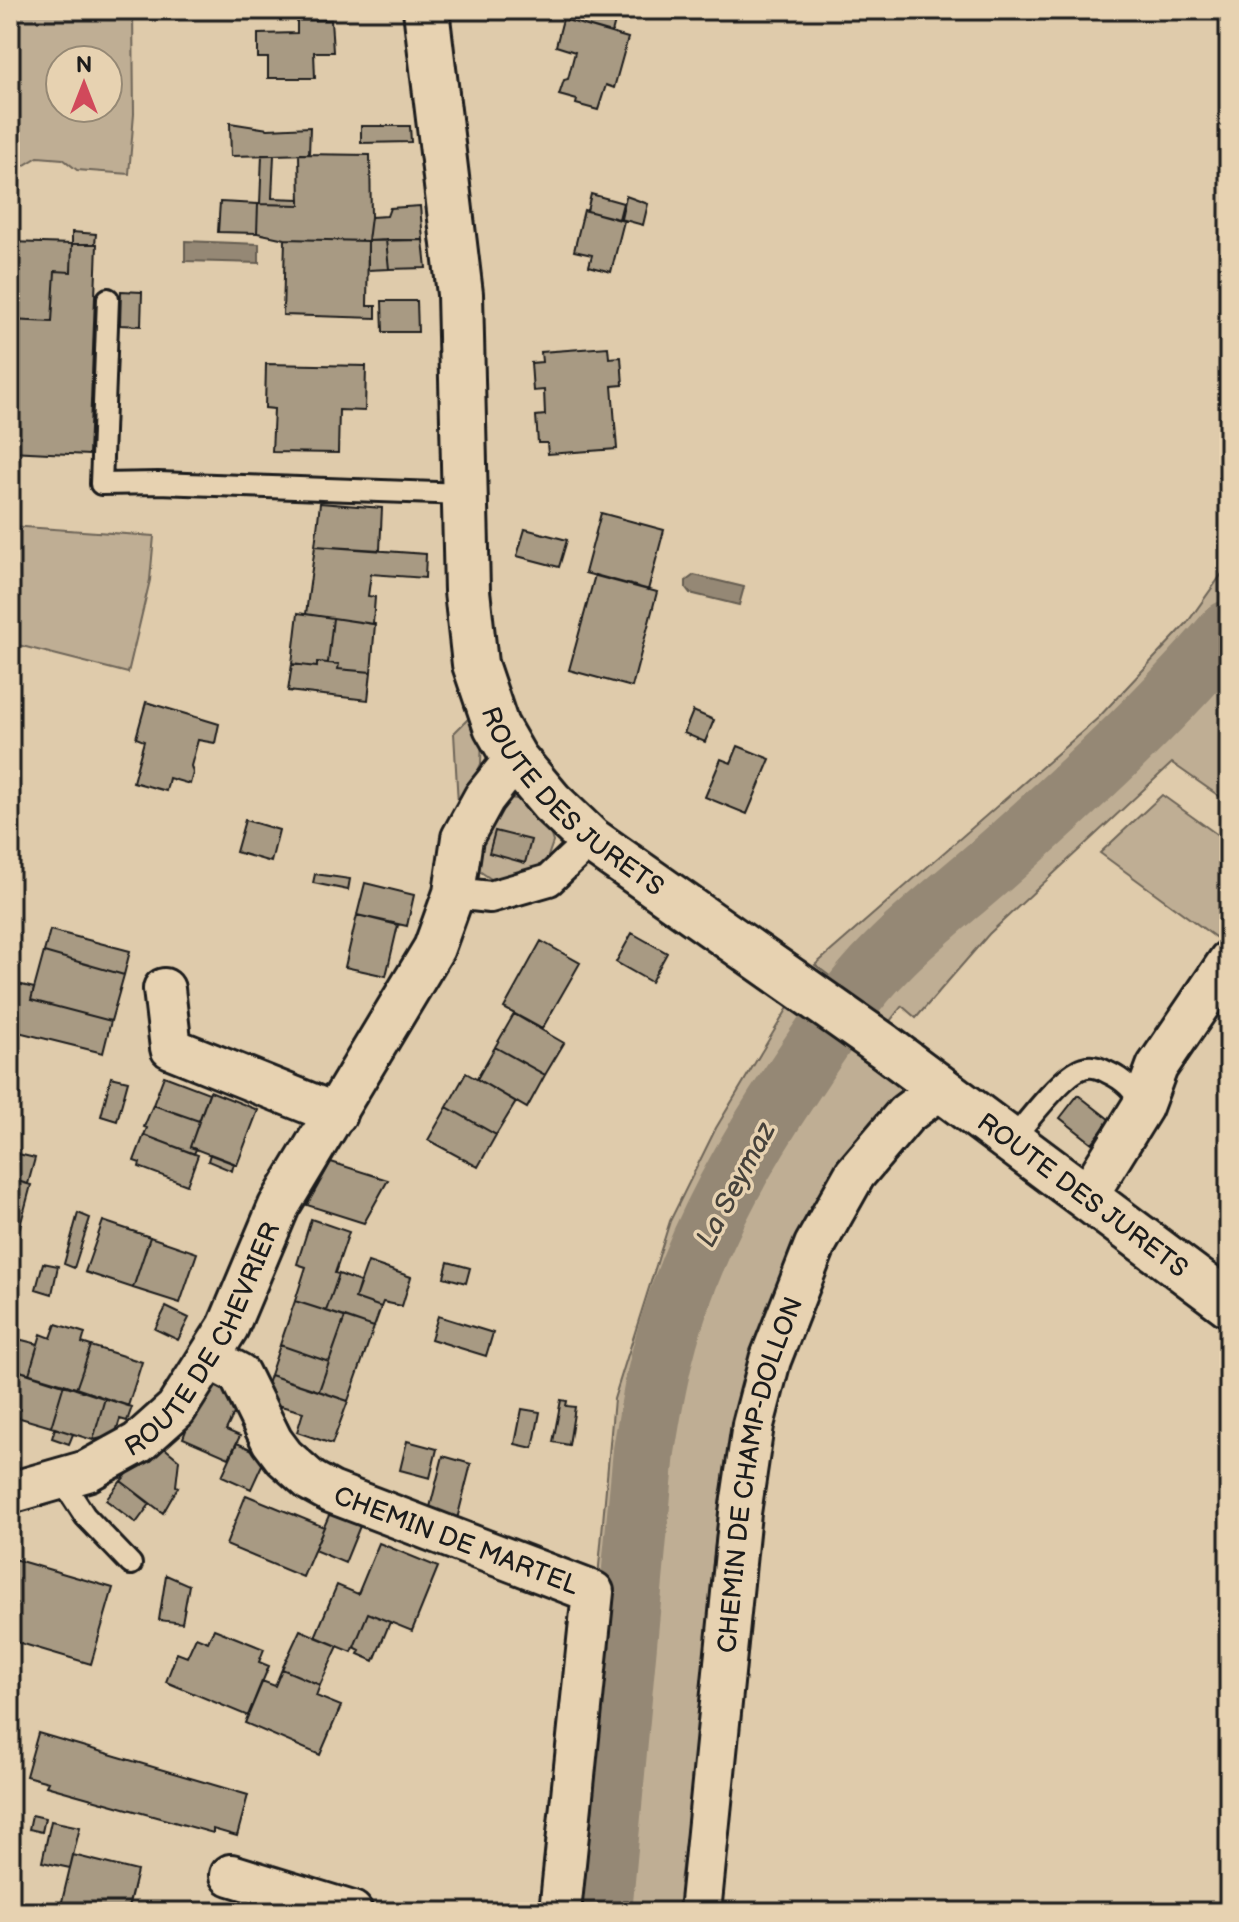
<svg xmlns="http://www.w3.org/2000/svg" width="1239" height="1922" viewBox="0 0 1239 1922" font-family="'Balsamiq Sans',sans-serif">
	<rect width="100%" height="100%" fill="#dfcbab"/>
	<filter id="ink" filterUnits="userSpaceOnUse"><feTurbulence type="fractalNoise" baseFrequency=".0125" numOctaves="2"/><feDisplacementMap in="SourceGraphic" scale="16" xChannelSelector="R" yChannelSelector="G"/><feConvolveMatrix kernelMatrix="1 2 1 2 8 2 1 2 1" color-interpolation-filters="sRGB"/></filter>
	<g filter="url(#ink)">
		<path fill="#bfae94" stroke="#6e6558" stroke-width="2" fill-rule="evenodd" d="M10,10H133L134,114L129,174L77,170L63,159L38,157L18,169L10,168ZM108,60V108H60V60Z
			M10,526L154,536L150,580L128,673L10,643Z
			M1229,564V803L1172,763L989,934L916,1018L902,1006L890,1021L815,965L1098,718L1187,623Z
			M471,716L482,739L481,764L464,803L458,804L454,733Z
			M1162,795L1229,843V932L1222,942L1100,853Z
			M508,798L525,800L549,829L553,842L546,862L529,877L494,881L475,868L478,833Z
			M789,1006L941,1088L855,1174L745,1481L720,1497L712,1573L731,1598L713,1786L689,1811L680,1883L700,1908V1912H568L614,1399L670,1221L716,1128Z"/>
		<path fill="#958874" stroke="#655d51" stroke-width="2" d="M185,241L259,244V263L185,261Z
			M694,575L744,587L739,605L690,593L686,588V581Z"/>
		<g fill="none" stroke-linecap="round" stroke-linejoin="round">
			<path stroke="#958874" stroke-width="62" d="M601,1912L644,1451C652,1401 661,1351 678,1303C705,1223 748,1148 795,1078C823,1036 851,993 887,957C920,923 960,893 996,861C1077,789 1159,714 1229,631"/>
		</g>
		<path fill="#a89a83" stroke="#1c1c1c" stroke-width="2" d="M543,10H618L612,33L542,13Z
			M563,19L628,38L614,88L606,85L598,110L576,104L577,100L559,95L564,80L568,79L575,52L556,46Z
			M297,20H331L333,52H314L315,78H268V58H258V34L297,33Z
			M230,123L268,129L310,127L309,154L231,156Z
			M361,126H410L411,142L361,143Z
			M299,154L370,155L371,217L368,241L285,239L257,233L258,204L300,205Z
			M262,155H274L272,198L300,199V205L260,204Z
			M591,194L623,203L619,219L587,211Z
			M626,196L648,204L643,225L621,219Z
			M220,202L258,204L257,233L218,232Z
			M420,206L423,240L368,241L371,217L387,216L390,208Z
			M584,210L624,221L611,272L589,266L592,255L574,251Z
			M72,232L96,234L95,244H72Z
			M285,239L368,241L367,306H376V318L283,315Z
			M386,240H423L426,268L389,269Z
			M386,240L389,269L368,270V241Z
			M10,242L72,244L71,272L55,271L52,322L10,320Z
			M72,244H97L89,455L10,451V320L52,322L55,271L71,272Z
			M121,291L142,292L141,326L120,325Z
			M382,301H417L418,332H383Z
			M608,347L609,358L621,357L623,385L612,386L617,449L548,454L547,443H538L536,416L545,415L544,390L533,391L531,363L542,362L541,352Z
			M266,364L366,366L365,411L339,410L338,453L272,452L274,409L265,408Z
			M320,503L382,508L380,550L315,546Z
			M601,513L664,530L648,590L585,573Z
			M525,529L567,540L559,567L517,556Z
			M315,546L426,554L425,578L371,574L368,596L375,597L373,624L306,614Z
			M595,575L657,592L632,687L569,670Z
			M298,613L333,618L328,663L317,662V667L292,664Z
			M333,618L375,624L371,672L338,669L339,664L328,663Z
			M317,662L339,664L338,669L371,672L368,700L288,691L292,664L317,667Z
			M146,702L219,724L215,743L198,740L191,766L193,773L190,784L169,778L166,791L133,782L144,741L136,738Z
			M693,711L714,720L705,742L684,733Z
			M738,746L770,759L747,814L705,797L721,759L731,763Z
			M245,820L279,830L271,862L236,852Z
			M495,831L531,840L525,863L489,853Z
			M315,874L350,879L348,890L313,883Z
			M365,883L414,895L407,926L357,915Z
			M357,915L398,925L386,976L345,967Z
			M50,930L130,951L124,975L44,952Z
			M632,933L667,953L651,982L616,962Z
			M541,941L580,963L542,1029L504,1008Z
			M44,952L124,975L111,1021L31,1000Z
			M10,982L34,988L31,1000L111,1021L103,1053L10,1030Z
			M514,1014L564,1043L545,1075L495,1047Z
			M495,1047L545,1075L527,1108L477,1079Z
			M466,1073L516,1102L496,1135L447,1107Z
			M164,1076L209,1093L199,1121L153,1105Z
			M111,1077L128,1081L117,1121L101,1116Z
			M210,1091L258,1110L237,1165L190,1147Z
			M1078,1095L1110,1120L1092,1143L1060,1118Z
			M153,1105L199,1121L190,1147L196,1149L194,1154L144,1135L147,1128L144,1127Z
			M447,1107L496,1135L478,1167L428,1140Z
			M144,1135L198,1155L187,1185L139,1167L140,1163L134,1161Z
			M10,1152L35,1158L28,1184L10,1179Z
			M210,1154L234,1163L232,1171L208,1161Z
			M331,1162L388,1180L364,1223L307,1205Z
			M10,1179L31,1185L10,1264Z
			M78,1213L90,1218L74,1268L64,1264Z
			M311,1219L349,1232L335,1273L339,1274L326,1311L295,1301L306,1267L297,1264Z
			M103,1221L150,1237L133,1288L85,1272Z
			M150,1237L197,1253L180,1303L133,1288Z
			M368,1262L411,1277L402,1306L383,1302L381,1307L355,1298Z
			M448,1262L470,1268L466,1283L444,1277Z
			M43,1263L58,1266L52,1294L36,1289Z
			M339,1274L360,1282L355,1298L381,1307L374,1327L326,1311Z
			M295,1301L345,1317L329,1362L280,1345Z
			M166,1307L189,1318L178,1340L155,1329Z
			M438,1316L493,1333L486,1356L431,1339Z
			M345,1317L374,1327L348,1401L319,1391Z
			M56,1324L85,1333L82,1343L91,1346L76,1389L29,1374L41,1334L51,1338Z
			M10,1337L38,1344L29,1374L10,1368Z
			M280,1345L329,1362L319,1391L270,1375Z
			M91,1346L142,1362L128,1406L76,1389Z
			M10,1368L64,1384L51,1427L10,1415Z
			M270,1375L348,1401L332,1444L297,1432L303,1412L262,1401Z
			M64,1384L105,1398L93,1440L51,1427Z
			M211,1384L241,1399L226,1430L240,1436L229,1458L183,1438L192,1415Z
			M105,1398L132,1407L127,1421L120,1419L115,1435L93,1440Z
			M561,1400L567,1401L566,1406L575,1407L569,1445L553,1442Z
			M522,1409L540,1412L533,1448L515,1444Z
			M55,1428L73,1434L69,1444L52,1438Z
			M156,1441L179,1460L176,1486L178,1487L163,1513L121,1481Z
			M407,1441L437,1449L430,1478L400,1470Z
			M237,1443L266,1456L251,1489L222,1476Z
			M443,1456L471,1464L455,1527L427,1519Z
			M121,1481L150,1504L136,1523L106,1500Z
			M246,1495L324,1527L303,1577L226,1545Z
			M330,1513L360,1526L345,1563L314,1550Z
			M379,1543L438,1567L412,1631L368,1613L352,1652L315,1637L337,1585L358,1594Z
			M10,1558L113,1588L91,1664L10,1640Z
			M166,1575L189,1585L182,1623L159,1620Z
			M368,1613L390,1622L374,1661L358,1654L360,1650L354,1647Z
			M214,1629L264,1649L259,1662L269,1666L248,1716L166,1682L177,1653L187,1657L196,1637L208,1642Z
			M300,1630L338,1646L320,1685L282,1669Z
			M282,1669L320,1685L316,1696L341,1706L320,1755L245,1723L262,1681L275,1686Z
			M38,1733L248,1795L237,1836L213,1829V1833L46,1786L48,1782L26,1776Z
			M32,1815L45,1818L42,1832L29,1829Z
			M51,1821L80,1827L70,1868L42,1862Z
			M73,1855L137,1871L127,1912H71L60,1910Z"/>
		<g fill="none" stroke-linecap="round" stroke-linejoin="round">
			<defs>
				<path id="service" d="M108,299L101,484L158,483L464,494
					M1012,1140C1026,1123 1064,1073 1083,1068C1091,1065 1100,1068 1107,1072C1125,1080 1134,1090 1142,1107
					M61,1479L85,1516L131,1564"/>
				<path id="pedestrian" d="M454,893L490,897L549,880L591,840"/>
				<g id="minor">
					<path d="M164,989L171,1048L336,1114"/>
					<path d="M1087,1196L1142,1107L1157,1067L1229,961"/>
					<path id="s1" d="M209,1358L239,1374L272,1441L284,1457L311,1481L331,1492L593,1592L560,1912"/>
					<path id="s2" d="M10,1493L87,1471L138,1443L176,1409L228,1327L279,1206L434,948L454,893L462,838L484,798L515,759"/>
					<path d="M231,1875L352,1912"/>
					<path id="s3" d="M700,1912L740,1513L753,1425L770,1360L815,1245L855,1174L906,1114L941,1088"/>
				</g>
				<g id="tertiary">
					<path id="s4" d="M426,10L460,294L467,591L475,664L496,726L515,759L551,802L591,840L884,1046L1229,1304"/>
				</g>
			</defs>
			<use href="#service" stroke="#1c1c1c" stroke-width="26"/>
			<use href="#pedestrian" stroke="#1c1c1c" stroke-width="36"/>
			<use href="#minor" stroke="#1c1c1c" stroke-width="46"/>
			<use href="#tertiary" stroke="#1c1c1c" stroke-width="50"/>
			<use href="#service" stroke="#e7d2b1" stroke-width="20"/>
			<use href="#pedestrian" stroke="#e7d2b1" stroke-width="30"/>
			<use href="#minor" stroke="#e7d2b1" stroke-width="40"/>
			<use href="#tertiary" stroke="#e7d2b1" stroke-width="44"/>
		</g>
	</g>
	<g text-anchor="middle" stroke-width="7" stroke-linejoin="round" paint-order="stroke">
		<g font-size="26" fill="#1c1c1c" stroke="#e7d2b1">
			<text dy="9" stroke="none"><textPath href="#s4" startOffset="830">ROUTE DES JURETS</textPath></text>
			<text dy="9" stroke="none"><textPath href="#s4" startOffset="1478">ROUTE DES JURETS</textPath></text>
			<text dy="9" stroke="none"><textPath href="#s2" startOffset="262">ROUTE DE CHEVRIER</textPath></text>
			<text dy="9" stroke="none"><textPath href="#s3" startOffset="442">CHEMIN DE CHAMP-DOLLON</textPath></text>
			<text dy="9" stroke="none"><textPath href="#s1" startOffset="322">CHEMIN DE MARTEL</textPath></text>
		</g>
		<g font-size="28" font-style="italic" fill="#46423b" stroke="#e7d2b1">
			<text transform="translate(735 1184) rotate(-62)" y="10">La Seymaz</text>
		</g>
	</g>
	<rect width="1239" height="1922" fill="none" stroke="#e7d2b1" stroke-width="40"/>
	<rect x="20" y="20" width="1199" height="1882" fill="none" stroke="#1c1c1c" stroke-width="3" filter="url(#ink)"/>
	<g transform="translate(84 84)"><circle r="38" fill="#e7d2b1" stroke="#968975" stroke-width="2"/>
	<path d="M0-6L14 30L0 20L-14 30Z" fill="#d1495b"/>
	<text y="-12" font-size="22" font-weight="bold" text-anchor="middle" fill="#1c1c1c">N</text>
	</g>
</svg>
